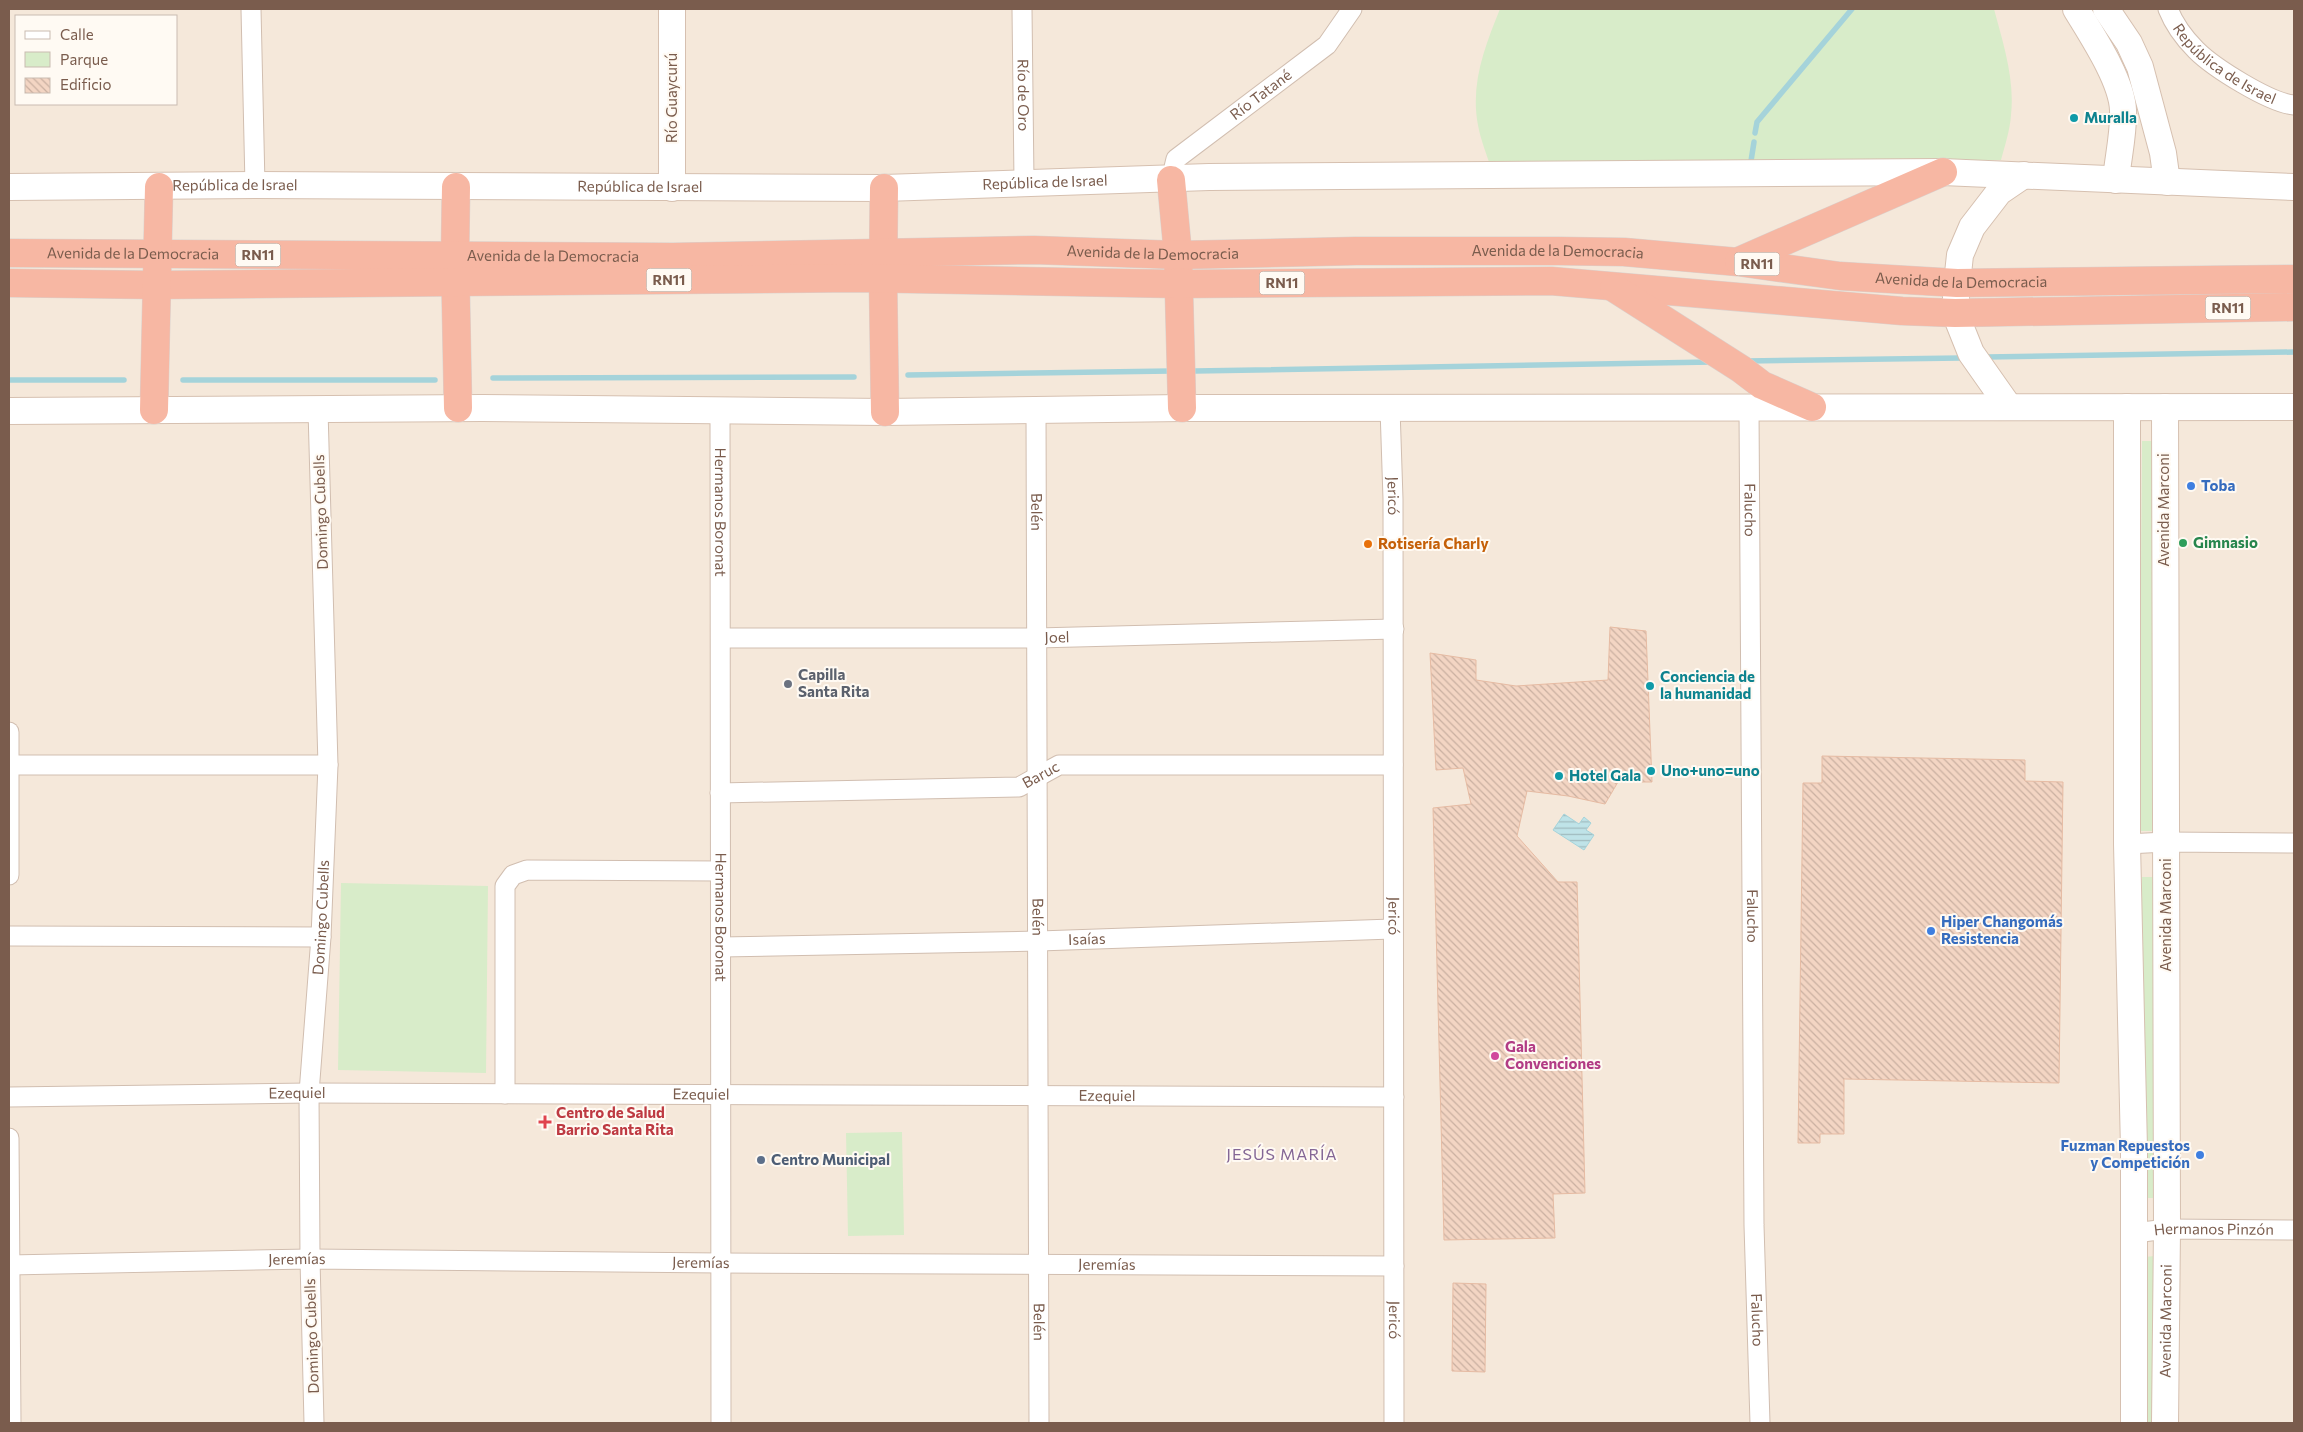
<svg xmlns="http://www.w3.org/2000/svg" width="2303" height="1432" viewBox="0 0 2303 1432" font-family="Commissioner,sans-serif">
	<defs>
		<pattern id="water-rules" width="6" height="5" patternUnits="userSpaceOnUse" patternTransform="scale(1.25)"><rect width="6" height="5" fill="#bfe3e8"/><path d="M0 2.5h6" fill="none" stroke="#a0bbbe"/></pattern>
		<pattern id="building-back-hatch" width="6" height="6" patternUnits="userSpaceOnUse" patternTransform="scale(1.25)"><rect width="6" height="6" fill="#f3d5c3"/><path d="M-1 5l2 2M0 0l6 6M5-1l2 2" fill="none" stroke="#cab0a1"/></pattern>
	</defs>
	<rect width="100%" height="100%" fill="#fdf6ec"/>
	<path fill="#f5e8da" fill-rule="evenodd" d="M9,9H2294V1423H9ZM16,16H176V104H16Z"/>
	<path fill="#d8ecc9" d="M1500,9H1994C2003,43 2015,79 2011,115C2010,130 2005,145 2001,160L1489,162C1485,150 1480,137 1478,125C1470,84 1485,46 1500,9Z
		M2142,441H2154L2152,831H2139Z
		M2142,877H2154L2155,1198H2142Z
		M341,883L488,886L486,1073L338,1070Z
		M902,1132L904,1235L848,1236L846,1133Z
		M2155,1256L2156,1423H2144V1257Z"/>
	<path fill="url(#water-rules)" stroke="#a5d3da" d="M1564,814L1579,824L1584,817L1591,823L1586,830L1594,835L1584,850L1553,830Z"/>
	<g fill="none" stroke-linecap="round" stroke-linejoin="round">
		<path stroke="#a5d3da" stroke-width="5.5" d="M1755,133L1757,122L1852,9
			M1751,161L1754,142
			M1987,357L2294,352
			M1746,361L1961,358
			M1195,371L1712,362
			M908,375L1171,371
			M493,378L854,377
			M9,380H124
			M183,380H435"/>
	</g>
	<path fill="url(#building-back-hatch)" stroke="#e6bba3" d="M1610,627L1646,631L1652,782H1618L1605,804L1568,796L1527,791L1517,836L1558,882H1577L1585,1193L1553,1194L1555,1238L1444,1240L1433,808L1471,804L1463,768L1436,770L1430,653L1476,660V680L1516,686L1608,680Z
		M1822,756L2025,760V781L2063,782L2059,1083L1844,1079V1134H1820V1143H1798L1803,783H1822Z
		M1453,1283L1486,1284L1485,1372L1452,1371Z"/>
	<g fill="none" stroke-linecap="round" stroke-linejoin="round">
		<defs>
			<g id="street">
				<path d="M251,9L255,185"/>
				<path id="s1" d="M1022,9L1024,182"/>
				<path id="s2" d="M2168,9C2174,24 2185,39 2196,50C2214,68 2270,103 2294,105"/>
				<path id="s3" d="M1171,180L1176,159L1327,45L1352,9"/>
				<path id="s4" d="M1390,408L1393,499L1394,1423"/>
				<path id="s5" d="M1749,408L1754,1225L1760,1423"/>
				<path id="s6" d="M720,411L721,1423"/>
				<path id="s7" d="M1036,411L1039,1423"/>
				<path id="s8" d="M721,638H1037L1394,629"/>
				<path d="M9,732V875"/>
				<path d="M9,765H328"/>
				<path id="s9" d="M720,793L1019,787L1059,765H1393"/>
				<path d="M2127,844L2166,842L2294,843"/>
				<path d="M9,936L321,937"/>
				<path id="s10" d="M721,947L1039,941L1392,929"/>
				<path d="M505,1094V886L513,875L527,870L720,871"/>
				<path id="s11" d="M9,1097L309,1093L1394,1097"/>
				<path d="M9,1138L11,1423"/>
				<path id="s12" d="M2134,1233L2167,1229L2294,1230"/>
				<path id="s13" d="M9,1265L310,1259L721,1263L1394,1266"/>
				<path id="s14" d="M314,1423L310,1259L309,1093L321,937L328,765L318,410"/>
			</g>
			<g id="secondary">
				<path d="M2076,9C2091,34 2122,80 2123,110C2124,133 2118,157 2116,180"/>
				<path d="M2106,9L2129,43L2140,67L2163,153L2167,182"/>
				<path id="s15" d="M9,187L255,185L884,188L1209,177L1943,172L2294,187"/>
				<path d="M672,188V9"/>
				<path d="M2009,407L1971,353L1955,313L1957,283L1960,255L1972,227L1999,192L2024,175"/>
				<path d="M2127,407V844L2134,1149V1423"/>
				<path d="M9,411L482,408L885,412L1182,408L2294,407"/>
				<path id="s16" d="M2165,1423L2167,1229L2165,407"/>
			</g>
			<g id="highway">
				<path d="M1171,180L1178,255L1182,408"/>
				<path d="M456,187L455,257L458,408"/>
				<path d="M884,188L883,279L885,412"/>
				<path id="s17" d="M9,253L673,257L1034,250L1178,255L1356,251H1558L1624,252L1738,262L1840,276L1957,283L2294,279"/>
				<path d="M1739,261L1943,172"/>
				<path d="M9,283L157,285L856,278L1177,284L1551,281L1902,311L1955,313L2294,307"/>
				<path d="M1614,288L1741,369L1762,385L1812,407"/>
				<path d="M154,410L159,187"/>
			</g>
		</defs>
		<use href="#street" stroke="#d1beb0" stroke-width="21"/>
		<use href="#secondary" stroke="#d6c0b0" stroke-width="28"/>
		<use href="#highway" stroke="#dad1cd" stroke-width="29"/>
		<use href="#street" stroke="#fff" stroke-width="19"/>
		<use href="#secondary" stroke="#fff" stroke-width="26"/>
		<use href="#highway" stroke="#f7b7a3" stroke-width="28"/>
	</g>
	<g fill="#0f9aa8" stroke="#fffaf3" stroke-width="2">
		<circle cx="2074" cy="118" r="5"/>
		<circle cx="1650" cy="686" r="5"/>
		<circle cx="1651" cy="771" r="5"/>
		<circle cx="1559" cy="776" r="5"/>
	</g>
	<g fill="#3f7fe0" stroke="#fffaf3" stroke-width="2">
		<circle cx="2191" cy="486" r="5"/>
		<circle cx="1931" cy="931" r="5"/>
		<circle cx="2200" cy="1155" r="5"/>
	</g>
	<circle fill="#2e9e5b" stroke="#fffaf3" stroke-width="2" cx="2183" cy="543" r="5"/>
	<circle fill="#e8710a" stroke="#fffaf3" stroke-width="2" cx="1368" cy="544" r="5"/>
	<circle fill="#6b7280" stroke="#fffaf3" stroke-width="2" cx="788" cy="684" r="5"/>
	<circle fill="#d1479c" stroke="#fffaf3" stroke-width="2" cx="1495" cy="1056" r="5"/>
	<path fill="#e0444e" stroke="#fffaf3" stroke-width="2" d="M542.5 1114.5h5v5h5v5h-5v5h-5v-5h-5v-5h5z"/>
	<circle fill="#5c6f8a" stroke="#fffaf3" stroke-width="2" cx="761" cy="1160" r="5"/>
	<g text-anchor="middle" stroke-width="4" stroke-linejoin="round" paint-order="stroke">
		<g fill="#fffaf3" stroke="#a28b7f" stroke-width="1">
			<rect x="235.5" y="243.5" width="45" height="23" rx="4"/>
			<rect x="1734.5" y="252.5" width="45" height="23" rx="4"/>
			<rect x="646.5" y="268.5" width="45" height="23" rx="4"/>
			<rect x="1259.5" y="271.5" width="45" height="23" rx="4"/>
			<rect x="2205.5" y="296.5" width="45" height="23" rx="4"/>
		</g>
		<g font-size="14" font-weight="bold" fill="#7a5c4d">
			<text x="258" y="260">RN11</text>
			<text x="1757" y="269">RN11</text>
			<text x="669" y="285">RN11</text>
			<text x="1282" y="288">RN11</text>
			<text x="2228" y="313">RN11</text>
		</g>
		<g font-size="15" fill="#7a5c4d" stroke="#fffaf3">
			<text dy="5" stroke="none"><textPath href="#s2" startOffset="81">República de Israel</textPath></text>
			<text dy="5" stroke="none"><textPath href="#s3" startOffset="128">Río Tatané</textPath></text>
			<text dy="5" stroke="none"><textPath href="#s1" startOffset="86">Río de Oro</textPath></text>
			<text transform="translate(672 98) rotate(-90)" y="5">Río Guaycurú</text>
			<text dy="5" stroke="none"><textPath href="#s15" startOffset="1036">República de Israel</textPath></text>
			<text dy="5" stroke="none"><textPath href="#s15" startOffset="226">República de Israel</textPath></text>
			<text dy="5" stroke="none"><textPath href="#s15" startOffset="631">República de Israel</textPath></text>
			<text dy="5" stroke="none"><textPath href="#s17" startOffset="1144">Avenida de la Democracia</textPath></text>
			<text dy="5" stroke="none"><textPath href="#s17" startOffset="1549">Avenida de la Democracia</textPath></text>
			<text dy="5" stroke="none"><textPath href="#s17" startOffset="124">Avenida de la Democracia</textPath></text>
			<text dy="5" stroke="none"><textPath href="#s17" startOffset="544">Avenida de la Democracia</textPath></text>
			<text dy="5" stroke="none"><textPath href="#s17" startOffset="1954">Avenida de la Democracia</textPath></text>
			<text dy="5" stroke="none"><textPath href="#s4" startOffset="88">Jericó</textPath></text>
			<text dy="5" stroke="none"><textPath href="#s5" startOffset="102">Falucho</textPath></text>
			<text transform="translate(2164 510) rotate(-90)" y="5">Avenida Marconi</text>
			<text transform="translate(321 512) rotate(-92)" y="5">Domingo Cubells</text>
			<text dy="5" stroke="none"><textPath href="#s6" startOffset="101">Hermanos Boronat</textPath></text>
			<text dy="5" stroke="none"><textPath href="#s7" startOffset="101">Belén</textPath></text>
			<text dy="5" stroke="none"><textPath href="#s8" startOffset="336">Joel</textPath></text>
			<text dy="5" stroke="none"><textPath href="#s9" startOffset="324">Baruc</textPath></text>
			<text dy="5" stroke="none"><textPath href="#s4" startOffset="508">Jericó</textPath></text>
			<text dy="5" stroke="none"><textPath href="#s5" startOffset="508">Falucho</textPath></text>
			<text transform="translate(2166 915) rotate(-90)" y="5">Avenida Marconi</text>
			<text dy="5" stroke="none"><textPath href="#s14" startOffset="506">Domingo Cubells</textPath></text>
			<text dy="5" stroke="none"><textPath href="#s6" startOffset="506">Hermanos Boronat</textPath></text>
			<text dy="5" stroke="none"><textPath href="#s7" startOffset="506">Belén</textPath></text>
			<text dy="5" stroke="none"><textPath href="#s10" startOffset="366">Isaías</textPath></text>
			<text dy="5" stroke="none"><textPath href="#s11" startOffset="288">Ezequiel</textPath></text>
			<text dy="5" stroke="none"><textPath href="#s11" startOffset="692">Ezequiel</textPath></text>
			<text dy="5" stroke="none"><textPath href="#s11" startOffset="1098">Ezequiel</textPath></text>
			<text dy="5" stroke="none"><textPath href="#s12" startOffset="80">Hermanos Pinzón</textPath></text>
			<text dy="5" stroke="none"><textPath href="#s13" startOffset="288">Jeremías</textPath></text>
			<text dy="5" stroke="none"><textPath href="#s13" startOffset="692">Jeremías</textPath></text>
			<text dy="5" stroke="none"><textPath href="#s13" startOffset="1098">Jeremías</textPath></text>
			<text dy="5" stroke="none"><textPath href="#s4" startOffset="912">Jericó</textPath></text>
			<text dy="5" stroke="none"><textPath href="#s5" startOffset="912">Falucho</textPath></text>
			<text dy="5" stroke="none"><textPath href="#s16" startOffset="102">Avenida Marconi</textPath></text>
			<text dy="5" stroke="none"><textPath href="#s7" startOffset="911">Belén</textPath></text>
			<text transform="translate(312 1336) rotate(-92)" y="5">Domingo Cubells</text>
		</g>
		<g font-size="15" font-weight="bold" fill="#0d838f" stroke="#fffaf3" text-anchor="start">
			<text x="2084" y="123">Muralla</text>
			<text x="1660" y="682">Conciencia de<tspan x="1660" dy="17">la humanidad</tspan></text>
			<text x="1661" y="776">Uno+uno=uno</text>
			<text x="1569" y="781">Hotel Gala</text>
		</g>
		<g font-size="15" font-weight="bold" fill="#366cbe" stroke="#fffaf3" text-anchor="start">
			<text x="2201" y="491">Toba</text>
			<text x="1941" y="927">Hiper Changomás<tspan x="1941" dy="17">Resistencia</tspan></text>
			<text x="2190" y="1151" text-anchor="end">Fuzman Repuestos<tspan x="2190" dy="17">y Competición</tspan></text>
		</g>
		<g font-size="15" font-weight="bold" fill="#27864d" stroke="#fffaf3" text-anchor="start">
			<text x="2193" y="548">Gimnasio</text>
		</g>
		<g font-size="15" font-weight="bold" fill="#c56008" stroke="#fffaf3" text-anchor="start">
			<text x="1378" y="549">Rotisería Charly</text>
		</g>
		<g font-size="15" font-weight="bold" fill="#5b616d" stroke="#fffaf3" text-anchor="start">
			<text x="798" y="680">Capilla<tspan x="798" dy="17">Santa Rita</tspan></text>
		</g>
		<g font-size="15" font-weight="bold" fill="#b23c85" stroke="#fffaf3" text-anchor="start">
			<text x="1505" y="1052">Gala<tspan x="1505" dy="17">Convenciones</tspan></text>
		</g>
		<g font-size="15" font-weight="bold" fill="#be3a42" stroke="#fffaf3" text-anchor="start">
			<text x="556" y="1118">Centro de Salud<tspan x="556" dy="17">Barrio Santa Rita</tspan></text>
		</g>
		<g font-size="15" font-weight="bold" fill="#4e5e75" stroke="#fffaf3" text-anchor="start">
			<text x="771" y="1165">Centro Municipal</text>
		</g>
		<g font-size="16" letter-spacing="1" fill="#846695" stroke="#fffaf3">
			<text x="1282" y="1160">JESÚS MARÍA</text>
		</g>
	</g>
	<rect width="2303" height="1432" fill="none" stroke="#7a5c4d" stroke-width="20"/>
	<rect x="15" y="15" width="162" height="90" fill="#fffaf3" stroke="#cabbb1"/>
	<rect x="25" y="31" width="25" height="8" fill="#ffffff" stroke="#cabbb1"/>
	<text x="60" y="40" font-size="15" fill="#7a5c4d">Calle</text>
	<rect x="25" y="52" width="25" height="15" fill="#d8ecc9" stroke="#cabbb1"/>
	<text x="60" y="65" font-size="15" fill="#7a5c4d">Parque</text>
	<rect x="25" y="78" width="25" height="15" fill="url(#building-back-hatch)" stroke="#cabbb1"/>
	<text x="60" y="90" font-size="15" fill="#7a5c4d">Edificio</text>
</svg>
